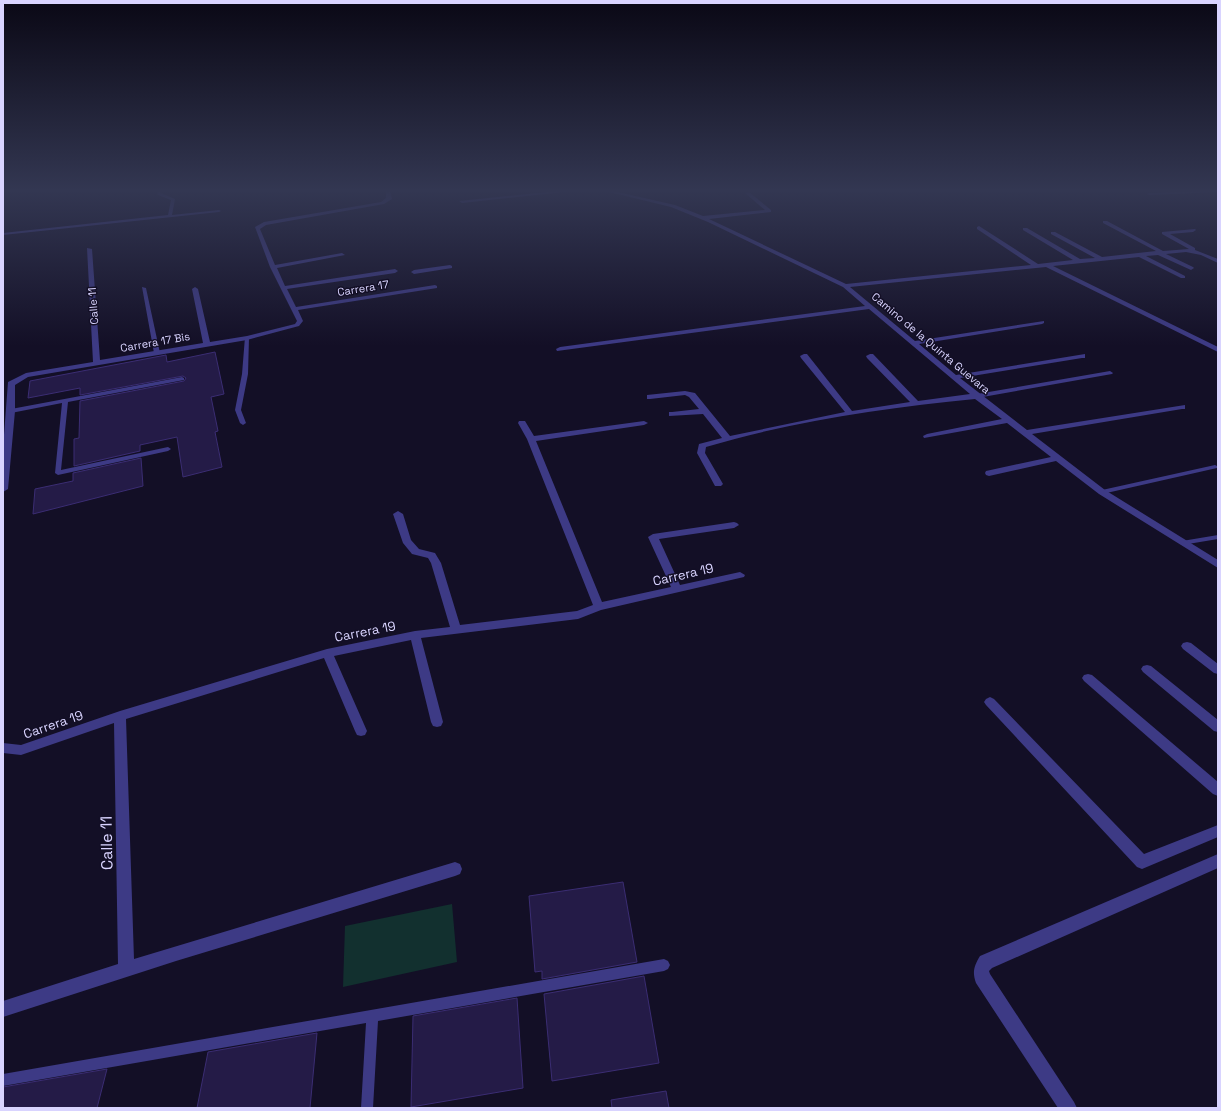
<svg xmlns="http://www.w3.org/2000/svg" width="1221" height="1111" viewBox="0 0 1221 1111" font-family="'Space Grotesk',sans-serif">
	<rect width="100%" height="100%" fill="#130f26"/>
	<path fill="#12302f" d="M452,904L457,962L343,987L345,926Z"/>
	<path fill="#241b47" stroke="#3b2d73" d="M215,352L224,394L211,397L218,431L215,432L222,467L183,477L177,437L140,445V451L74,466V439L79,438L80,401L184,381L186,378L183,376L80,395V388L28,398L30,381L166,355L167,362Z
		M141,458L143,486L33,514L35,489L73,481V473Z
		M623,882L637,962L542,979V971L535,972L529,896Z
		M644,976L659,1063L552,1081L544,994Z
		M517,998L523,1088L411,1107L413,1016Z
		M317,1033L310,1108H197L208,1052Z
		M107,1069L97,1108H3V1087Z
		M666,1091L669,1108H612L611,1100Z"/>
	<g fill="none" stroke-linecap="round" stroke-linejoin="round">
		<path fill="#3d3a85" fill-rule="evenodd" d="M156,190H160L161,193L175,199L172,215L219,210L221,211L219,212L3,235V233L168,215L171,200L158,195Z
			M1215,190L1216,192L1149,195L1147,194L1149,193Z
			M142,287L146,288L160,353L157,355L154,353Z
			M245,337L249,338L248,374L241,410L246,423L243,425L240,423L235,410L242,374Z
			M1110,371L1113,373L1112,374L977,398L974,396L977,394Z
			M182,377L184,378V380L68,402L61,470L168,447L171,449L168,451L58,475L55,473L62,403L11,413L8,411L11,409Z
			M1215,465L1217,466V468L1102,494L1099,492L1102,490Z
			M1218,535V539L1182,545L1179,543L1182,541Z
			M664,959L668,961L670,965L668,969L664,971L378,1021L373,1108H361L366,1023L3,1086V1074Z"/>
		<path fill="#3d3a85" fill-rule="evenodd" d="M386,190H390L392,199L384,204L266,225L260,229L275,265L342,253L345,255L277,268L285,286L395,269L398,271L395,273L287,289L296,307L435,285L437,286V288L298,310L303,321L299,326L247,340L28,377L15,385V411L8,489L3,492V448L8,382L26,373L93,362L87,248L92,249L100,360L203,343L192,289L195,287L198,289L210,342L247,336L295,324L297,321L270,267L255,227L264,222L381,202L386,198Z
			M565,190H583L462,203L459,201Z
			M601,190H609L675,205L703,216L765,210L745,193L749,192L771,210V212L709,219L846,284L1031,265L977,229V227L979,226L1038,264L1073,260L1023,230V228H1027L1080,259L1095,258L1051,234V232H1055L1102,257L1156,251L1103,223V221H1107L1163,251L1189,249L1162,234V232L1195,229L1196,230L1193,232L1170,234L1195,248V250L1218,259V263L1201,255L1186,252L1166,254L1193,267L1194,268L1191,270L1158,255L1146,256L1185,276V278H1181L1139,257L1053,266L1218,347V352L1046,267L850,287L915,341L1044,321V323L1042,324L919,344L956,375L1085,354V358H1082L960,378L1027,430L1185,405V409H1182L1032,434L1105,490L1218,560V568L1099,494L1056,461L989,476L986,475L985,473L986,471L1051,457L1007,423L924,438L923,436L927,434L1002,419L975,399C885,408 793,421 706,447L705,453L723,484L721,486H715L697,453L699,444L722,438L703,414L669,416V412H672L699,409L689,397L685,395L650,399H647V395L685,391L695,393L730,436L845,412L801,358L800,356L804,354H807L852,411L910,402L867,358L866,356L870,354H873L918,401L970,394L869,309L557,351L556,349L560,347L865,306L843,287L708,222L671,207Z
			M450,265L452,266V268L414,274L411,272L414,270Z
			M519,421H525L534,436L644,421L648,423L644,425L536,441L602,602L671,587L648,537L653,534L734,522L737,523L739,525L734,528L659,539L680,585L740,572L745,575L744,577L601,610L578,619L421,638L443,722L441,726L437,727L433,726L431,722L411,640L334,656L367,731L365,735L361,736L357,735L355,731L324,658L126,719L134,959L455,862L460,864L462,869L460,874L455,876L176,961L3,1017V1001L118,964L114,723L21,755L3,753V743L21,745L120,711L327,649L415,631L450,627L431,563L428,558L412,554L403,543L393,514L398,511L403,514L411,540L419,549L435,553L441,563L460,625L577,611L593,605L527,439L518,423Z
			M1187,642L1191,643L1218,664V674L1214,673L1183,649L1181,646L1183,643Z
			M1147,665L1151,666L1218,720V732L1214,731L1143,672L1141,669L1143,666Z
			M1088,674L1092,675L1218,782V796L1213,794L1084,681L1082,678L1084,675Z
			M990,697L994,699L1144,854L1218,825V837L1142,869L1137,867L986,705L984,702L986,699Z
			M1218,854V868L992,968L989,971L990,974L1074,1102L1077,1108H1058L976,983C972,972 974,966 980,956Z"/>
		<path fill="#6f6bff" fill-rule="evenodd" d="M1212,190H1218V192L1212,191Z"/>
	</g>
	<linearGradient id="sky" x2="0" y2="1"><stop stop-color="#0a0815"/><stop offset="0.55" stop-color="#333752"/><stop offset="1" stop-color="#333752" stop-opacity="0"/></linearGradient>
	<rect width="1221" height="346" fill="url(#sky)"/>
	<g text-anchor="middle" stroke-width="3" stroke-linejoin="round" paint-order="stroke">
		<g font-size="11" fill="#d9d4ff" stroke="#130f26">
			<text transform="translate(363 288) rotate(-9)" y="4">Carrera 17</text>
			<text transform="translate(93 306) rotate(-94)" y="4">Calle 11</text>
			<text transform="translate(155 342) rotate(-10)" y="4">Carrera 17 Bis</text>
			<text transform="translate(931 343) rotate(40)" y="4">Camino de la Quinta Guevara</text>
		</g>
		<g font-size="13" fill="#d9d4ff" stroke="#130f26">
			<text transform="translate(683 574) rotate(-13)" y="5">Carrera 19</text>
			<text transform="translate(365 631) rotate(-11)" y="5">Carrera 19</text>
			<text transform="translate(53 724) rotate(-19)" y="5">Carrera 19</text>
		</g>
		<g font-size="16" fill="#d9d4ff" stroke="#130f26">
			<text transform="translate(106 843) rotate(-91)" y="6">Calle 11</text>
		</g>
	</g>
	<rect width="1221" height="1111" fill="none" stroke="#d9d4ff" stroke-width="8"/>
</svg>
